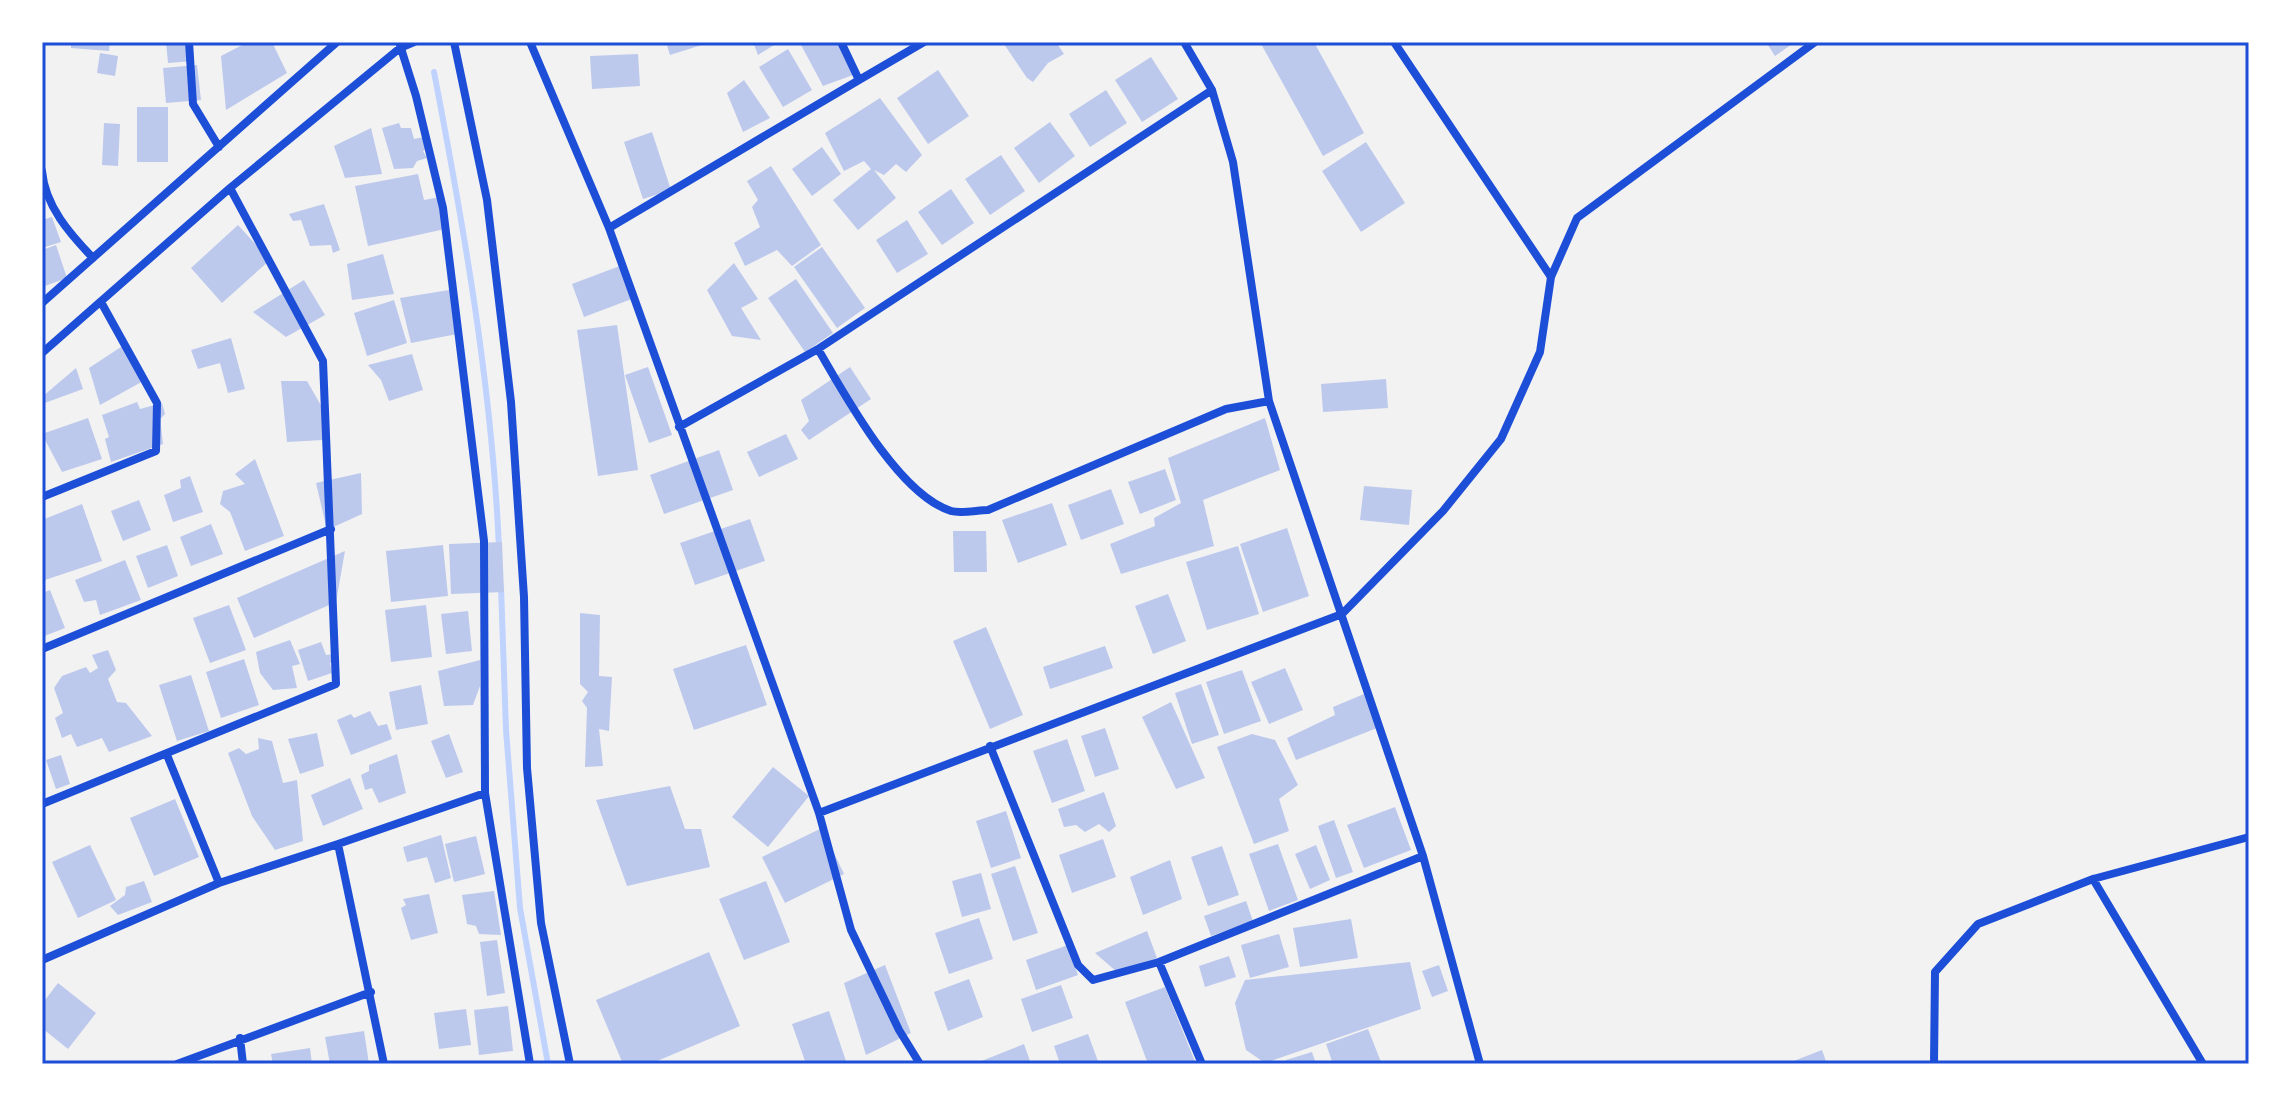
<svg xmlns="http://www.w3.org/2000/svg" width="2291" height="1106" viewBox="0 0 2291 1106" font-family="Raleway,sans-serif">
	<rect width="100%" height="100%" fill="#f2f2f2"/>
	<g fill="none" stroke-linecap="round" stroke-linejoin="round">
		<path stroke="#bfd3fe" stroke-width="6" d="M434,72C464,228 492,388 499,548
			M501,587L506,730L520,908L548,1064"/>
	</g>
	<path fill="#bdc9ec" d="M71,42H110L109,51L71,48Z
		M166,42H192L194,61L168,63Z
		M248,42H272L287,73L226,110L221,56Z
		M666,42H708V43L670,55Z
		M753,42H779L758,55Z
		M837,42L853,75L823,86L800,43Z
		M1008,42H1056L1064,54L1048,63L1033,82L1027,78L1004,44Z
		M1260,42H1314L1364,133L1323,156Z
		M1766,42H1795L1775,56Z
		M788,49L812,90L783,107L759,67Z
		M100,53L118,56L115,76L97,73Z
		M638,54L640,86L592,89L590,56Z
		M1151,57L1178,99L1142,122L1115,80Z
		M197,65L201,100L166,103L163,68Z
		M938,70L969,116L928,144L897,98Z
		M744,80L770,118L743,132L727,93Z
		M1106,90L1127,123L1090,147L1069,114Z
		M880,98L922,155L906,172L896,164L884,175L874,170L896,198L858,230L833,200L871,169L864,161L844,171L825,133Z
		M137,107H168V162H137Z
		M1050,122L1075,156L1039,183L1014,148Z
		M104,123L120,124L118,166L102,165Z
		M399,123L401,128H411L414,139L424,137L427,149L423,151L427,158L417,161L413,168L394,169L382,128Z
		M371,128L382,174L345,178L334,146Z
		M652,132L671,190L643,199L624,142Z
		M1366,142L1405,203L1361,232L1322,171Z
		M822,147L841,174L812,196L792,169Z
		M1001,155L1025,191L990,215L965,179Z
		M771,166L821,245L792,266L777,250L745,266L734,243L760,227L752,207L758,200L747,181Z
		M418,174L424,200L440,197L445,229L368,246L355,186Z
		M951,189L974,223L942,245L918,212Z
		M324,204L340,250L333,253L331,245L310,246L301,220L293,221L289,214Z
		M52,217L61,242L42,248V220Z
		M907,220L928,254L897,273L876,240Z
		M238,225L270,260L222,303L191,268Z
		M56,245L67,278L42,287V250Z
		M822,247L865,308L837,328L794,267Z
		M383,254L394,294L352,300L347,264Z
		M734,263L758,299L741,308L761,340L732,336L707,290Z
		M625,264L637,297L584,317L572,284Z
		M796,279L833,333L805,352L768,298Z
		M304,280L325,315L286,337L253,312Z
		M449,290L457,334L411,343L400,298Z
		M394,300L407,343L367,356L354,313Z
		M617,325L638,470L598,476L577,330Z
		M231,338L245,389L228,393L220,363L198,369L191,350Z
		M127,343L145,380L100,405L89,368Z
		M412,354L423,390L389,401L381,380L368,365Z
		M648,367L672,435L649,443L625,375Z
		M850,367L871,399L809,440L801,430L809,421L801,400Z
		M76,368L83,389L42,404V397Z
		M1386,379L1388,408L1323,412L1321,384Z
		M281,381H307L323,409V440L287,442Z
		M137,402L140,409L162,403L165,414L160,419L163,444L111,462L105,439L109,437L102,415Z
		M88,418L102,459L62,472L42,434Z
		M1265,418L1280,470L1203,500L1214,546L1121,574L1110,544L1155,526L1154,518L1181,503L1168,458Z
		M786,434L798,459L759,477L747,452Z
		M719,450L733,490L664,514L650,475Z
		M255,459L284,536L245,551L230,512L220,504L223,491L245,484L235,474Z
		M1165,469L1176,500L1140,514L1128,482Z
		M361,473L362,514L327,530L316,483Z
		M190,476L203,512L173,522L164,495L181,488L180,480Z
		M1364,486L1412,490L1409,525L1360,520Z
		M1111,489L1124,524L1081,540L1068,505Z
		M139,500L151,530L123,541L111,511Z
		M1052,503L1067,545L1018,563L1002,520Z
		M82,504L102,561L42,581V520Z
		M750,519L765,561L695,585L680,543Z
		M211,524L223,554L191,566L180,537Z
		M1287,528L1309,596L1263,612L1240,544Z
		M953,531H986L987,572H954Z
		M502,542L504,592L451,594L449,544Z
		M167,545L178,576L148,588L136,556Z
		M443,545L448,596L391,602L386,551Z
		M1238,546L1259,614L1207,630L1186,562Z
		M345,551L336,602L254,638L237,598Z
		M125,560L141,600L100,615L96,600L84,602L75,580Z
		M50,590L65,628L42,637V593Z
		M1168,594L1186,641L1153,654L1135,606Z
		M229,605L246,650L210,663L193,618Z
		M426,605L432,657L391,662L385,610Z
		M468,611L472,651L446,654L441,614Z
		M580,613L600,615L599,676L612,677L609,731L599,729L603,766L585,767L587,708L582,701L588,692L580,684Z
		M986,627L1023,715L990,729L953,641Z
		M290,640L300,664L292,666L297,688L273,690L260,673L256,652Z
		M321,642L326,655L334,654L336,661L330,663L332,673L308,681L298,650Z
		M746,645L767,705L694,730L673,669Z
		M1105,646L1113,668L1050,689L1043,667Z
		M108,650L116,670L108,679L117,702L126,703L152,736L109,752L102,738L77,747L71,734L62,738L55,718L63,713L54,688L62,676L86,667L90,673L98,668L92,655Z
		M244,659L259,705L221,718L206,672Z
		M480,660V686L473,705L444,706L438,671Z
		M1285,668L1303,710L1269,724L1251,682Z
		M1242,670L1261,721L1224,734L1206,682Z
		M191,675L209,731L177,741L159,685Z
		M1201,684L1219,735L1192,744L1175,693Z
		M421,685L428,724L396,730L389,692Z
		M1364,694L1377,728L1296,760L1287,738L1335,715L1333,707Z
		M1171,702L1205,778L1176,789L1142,717Z
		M370,711L378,726L387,724L392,739L351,755L337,720L351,714L354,718Z
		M1105,728L1119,769L1095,777L1081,736Z
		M317,733L324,766L300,774L288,739Z
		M449,734L463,772L446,778L431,741Z
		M1252,734L1275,740L1298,785L1279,799L1289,831L1254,844L1217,747Z
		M258,738L272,741L283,783L297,780L303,841L275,850L252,816L228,753L239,748L246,754L259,749Z
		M1067,739L1085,791L1052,803L1033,751Z
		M397,754L406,793L379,803L372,788L365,790L361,775L369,771V765Z
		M61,755L70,784L56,789L46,760Z
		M773,767L809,796L768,847L732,817Z
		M350,778L363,809L323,826L311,795Z
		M670,786L685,829H701L710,867L627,886L596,800Z
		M1104,792L1116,826L1109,832L1099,824L1085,832L1076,825L1064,827L1058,809Z
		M175,799L199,857L154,876L130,818Z
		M1395,807L1411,850L1364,868L1347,825Z
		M1006,811L1021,858L991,868L976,821Z
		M1334,820L1353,872L1336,878L1318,826Z
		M822,828L844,874L785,903L762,857Z
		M441,835L451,878L435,883L427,857L407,862L403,847Z
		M476,836L485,874L454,882L445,844Z
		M1103,839L1116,877L1072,893L1059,855Z
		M1278,844L1298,900L1269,911L1249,854Z
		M90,845L116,900L78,918L52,862Z
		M1316,845L1330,880L1310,889L1295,854Z
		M1222,846L1239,895L1208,906L1191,857Z
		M1170,860L1182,899L1143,915L1130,877Z
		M1015,866L1038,933L1013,941L991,874Z
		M981,873L991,909L962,917L952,881Z
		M144,881L152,902L118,915L110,906L125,895L126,887Z
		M766,881L790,942L744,960L719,899Z
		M494,891L501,935L479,934L476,926L467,924L462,895Z
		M429,894L438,933L411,940L401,908L406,905L403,899Z
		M1246,901L1253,921L1211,936L1204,916Z
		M979,918L993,959L949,974L935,933Z
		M1351,919L1358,958L1300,967L1293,928Z
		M1147,931L1157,958L1117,972L1095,953Z
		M1279,934L1289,967L1250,978L1241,945Z
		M497,940L505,993L487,996L480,942Z
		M1068,945L1078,975L1036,990L1026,960Z
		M709,952L740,1026L650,1064H623L596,1000Z
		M1229,956L1236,977L1205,987L1199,966Z
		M1410,962L1421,1009L1265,1063L1246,1050L1235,1003L1245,980Z
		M885,965L911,1033L866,1055L844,983Z
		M1439,965L1448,991L1432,997L1422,971Z
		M969,979L983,1017L948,1031L934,992Z
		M58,983L96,1013L68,1049L42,1028V1004Z
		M1061,985L1073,1018L1032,1032L1021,999Z
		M1165,987L1196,1064H1148L1125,1002Z
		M508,1006L513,1051L479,1055L474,1010Z
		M466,1009L471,1045L439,1049L434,1013Z
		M829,1011L847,1064H806L792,1024Z
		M1368,1029L1381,1062L1333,1064L1326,1044Z
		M364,1031L369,1064H330L325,1037Z
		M1088,1034L1099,1064H1060L1054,1046Z
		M1024,1044L1031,1064H974Z
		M310,1048L312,1064H273L271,1054Z
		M1822,1050L1827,1064H1786Z
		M1312,1052L1316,1064H1288L1286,1060Z"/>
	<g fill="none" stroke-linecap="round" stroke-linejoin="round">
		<path stroke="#1d4ed8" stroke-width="8" d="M189,42L193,104L219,147
			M399,42L416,96L443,208L484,541L485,793L530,1064
			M454,42L487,200L511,402L524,597L527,768L541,923L570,1064
			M530,42L609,228L819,813L851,930L899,1030L920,1064
			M1184,42L1212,90L1233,162L1269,401L1423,856L1480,1064
			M859,80L924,42
			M42,171C45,206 70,234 93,258
			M609,228L859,80L841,42
			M1551,277L1577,218L1815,42
			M42,303L337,42
			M818,349C845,395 898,494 951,511C961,514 978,510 988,510L1226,409L1269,401
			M42,353L230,188L400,48L414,42
			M679,427L818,349L1212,90
			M42,497L156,451L157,403L101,302
			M42,649L331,529
			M990,746L1078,965L1093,980L1159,962L1423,856
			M167,755L219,883
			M42,804L336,684L323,361L230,188
			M819,813L1342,614L1443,511L1501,439L1540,352L1551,277L1394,42
			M2093,879L2203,1064
			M42,960L219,883L338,844
			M1159,962L1202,1064
			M240,1038L243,1064
			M177,1064L371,992
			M384,1064L338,844L485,793
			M1934,1064L1935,972L1978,924L2093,879L2249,837"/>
	</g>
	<rect width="2291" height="1106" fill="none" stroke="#ffffff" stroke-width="88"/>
	<rect x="44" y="44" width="2203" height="1018" fill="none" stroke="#1d4ed8" stroke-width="3"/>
</svg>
